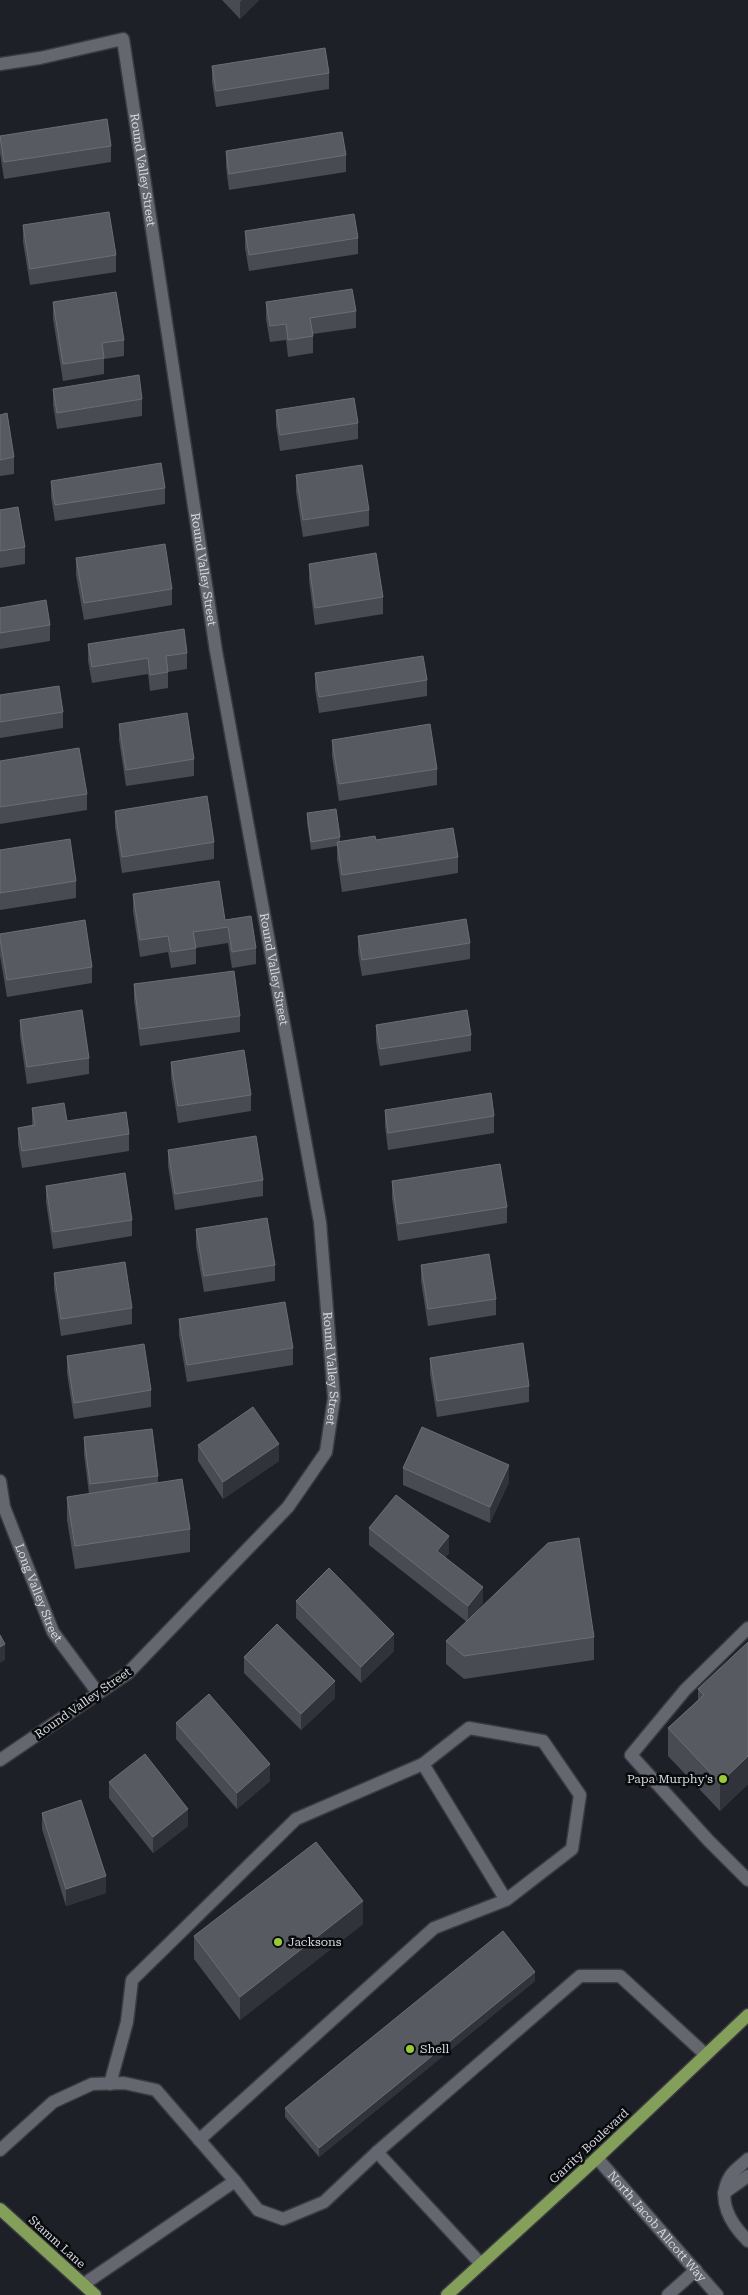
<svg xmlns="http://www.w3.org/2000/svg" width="748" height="2295" viewBox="0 0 748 2295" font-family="'Roboto Serif',serif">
	<rect width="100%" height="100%" fill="#1e2027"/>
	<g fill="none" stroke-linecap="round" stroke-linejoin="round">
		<defs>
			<g id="minor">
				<path id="s1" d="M0,64L40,58L123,39L216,651L320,1222L334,1398L326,1452L288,1507L128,1673L0,1760"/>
				<path id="s2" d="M0,1481L4,1507L53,1632L98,1693"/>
				<path d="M748,1628L685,1690L631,1755L708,1840L748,1880"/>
				<path d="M110,2084L127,2022L132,1980L296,1819L423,1764"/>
				<path d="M199,2140L434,1928L506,1900L572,1849L580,1795L543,1741L469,1728L423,1764L506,1900"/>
				<path d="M0,2150L53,2102L92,2084L124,2083L156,2090L235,2181"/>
				<path d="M377,2152L481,2264"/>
				<path id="s3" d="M597,2158L717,2295"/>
				<path d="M748,2159C743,2164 735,2169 731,2175C715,2199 731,2224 748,2241"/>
				<path d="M724,2193L748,2176"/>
				<path d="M84,2284L235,2181L258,2210L283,2219L324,2202L377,2152L580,1976H620L706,2055"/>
				<path d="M668,2295L696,2270"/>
			</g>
			<path id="major" d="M0,2209L95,2295
				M447,2295L597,2158L748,2015"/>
		</defs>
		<use href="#minor" stroke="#393b41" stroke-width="15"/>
		<use href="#major" stroke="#393b41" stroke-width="15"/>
		<use href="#minor" stroke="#646770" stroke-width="12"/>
		<use href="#major" stroke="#839f59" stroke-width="12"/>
	</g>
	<path fill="#484b52" d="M222,0H259L240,19Z
		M212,66L329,73V89L216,107L212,82Z
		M0,136L111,146V162L4,179L0,153Z
		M226,151L346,155V172L229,190L226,167Z
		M23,225L116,255V272L30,285L23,242Z
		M245,231L358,238V254L249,271L245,248Z
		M53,302L124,340V356L104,359V374L63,381L53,319Z
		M266,302L356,311V328L313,334V353L288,357L286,340L270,342L266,319Z
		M53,389L142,399V416L57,429L53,405Z
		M276,410L358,423V439L280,451L276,426Z
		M0,415L14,457V474L0,476Z
		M296,475L369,510V526L303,537L296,492Z
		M51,481L165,488V504L55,521L51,497Z
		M0,510L25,547V564L0,568Z
		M76,558L172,589V605L84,620L76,575Z
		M309,564L383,597V614L315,625L309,581Z
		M0,608L50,625V641L0,649Z
		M88,644L187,653V669L168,672V688L150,691L148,674L92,683L88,661Z
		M315,673L427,680V696L319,713L315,689Z
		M0,695L63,712V728L0,738Z
		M119,724L194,759V776L126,786L119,740Z
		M332,740L437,769V785L339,801L332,756Z
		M0,761L87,794V810L0,824Z
		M115,811L214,842V859L122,873L115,827Z
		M307,813L340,837V842L376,840L458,857V873L342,892L337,859V846L311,850L307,822Z
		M0,850L76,881V898L0,910Z
		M133,894L225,920L256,948V964L232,968L228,943L196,948V964L171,968L168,952L140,957L133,911Z
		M0,934L92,967V983L7,997L0,956Z
		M358,936L470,943V959L362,976L358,953Z
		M134,984L240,1016V1032L140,1046L134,1000Z
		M20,1020L89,1058V1074L27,1084L20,1036Z
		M376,1025L471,1035V1051L380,1066L376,1041Z
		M171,1062L251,1095V1111L178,1123L171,1078Z
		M32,1108L67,1121L129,1134V1151L22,1168L18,1144V1128L32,1125Z
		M385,1110L494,1116V1133L388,1150L385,1126Z
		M168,1150L263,1180V1196L175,1210L168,1166Z
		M392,1181L507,1207V1223L398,1241L392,1198Z
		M46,1186L132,1220V1236L53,1249L46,1202Z
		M196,1229L275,1265V1281L204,1292L196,1246Z
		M421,1265L496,1299V1315L428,1326L421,1281Z
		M54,1273L132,1308V1324L61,1336L54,1289Z
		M179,1319L293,1348V1365L187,1382L179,1335Z
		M67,1356L151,1390V1407L74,1419L67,1373Z
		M430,1358L529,1386V1402L437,1417L430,1374Z
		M84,1437L158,1476V1483L190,1529V1552L75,1569L67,1520V1497L89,1494L84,1454Z
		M198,1445L279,1461L223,1499L198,1461Z
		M403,1468L509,1482L490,1523L403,1485Z
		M369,1528L449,1553L445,1558L483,1603L473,1615L594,1637V1660L464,1679L446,1664V1641L467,1622L369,1545Z
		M296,1601L394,1651L361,1683L296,1618Z
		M748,1642V1784L720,1811L668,1756V1728L698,1700V1689Z
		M244,1657L335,1698L301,1730L244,1673Z
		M176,1723L270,1781L237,1809L176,1739Z
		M109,1782L188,1826L153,1853L109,1798Z
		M42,1813L106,1893L66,1906L42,1829Z
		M363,1924L240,2020L194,1959V1936Z
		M535,1981L319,2157L285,2117V2108Z"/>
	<path fill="#31333b" d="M242,0H259L240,19V2Z
		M279,1444V1461L223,1499V1482Z
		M509,1465V1482L490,1523V1507Z
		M449,1536V1553L437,1568V1551Z
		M483,1587V1603L468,1622V1606Z
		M394,1634V1651L361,1683V1667Z
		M5,1644V1660L0,1663V1647Z
		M335,1681V1698L301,1730V1714Z
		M748,1756V1784L720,1811V1783Z
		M270,1764V1781L237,1809V1793Z
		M188,1809V1826L153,1853V1837Z
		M106,1876V1893L66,1906V1889Z
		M363,1901V1924L240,2020V1997Z
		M535,1972V1981L319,2157V2148Z"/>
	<path fill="#575a61" stroke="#6b6e75" d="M325,48L329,73L216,91L212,66Z
		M107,119L111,146L4,162L0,136Z
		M342,132L346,155L229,174L226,151Z
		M109,212L116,255L30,269L23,225Z
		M354,214L358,238L249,255L245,231Z
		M352,289L356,311L310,318L313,336L288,340L286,324L270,326L266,302Z
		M116,292L124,340L102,343L104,358L63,364L53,302Z
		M139,375L142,399L57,413L53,389Z
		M354,398L358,423L280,435L276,410Z
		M7,413L14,457L0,460V415Z
		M161,463L165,488L55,505L51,481Z
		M362,465L369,510L303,520L296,475Z
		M18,507L25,547L0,551V510Z
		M165,544L172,589L84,603L76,558Z
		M376,553L383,597L315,608L309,564Z
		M46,600L50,625L0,633V608Z
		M184,629L187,653L166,656L168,672L150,675L148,658L92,667L88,644Z
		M423,656L427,680L319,697L315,673Z
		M59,686L63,712L0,722V695Z
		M187,713L194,759L126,770L119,724Z
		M430,724L437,769L339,784L332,740Z
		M79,748L87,794L0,807V761Z
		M207,796L214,842L122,857L115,811Z
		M336,809L340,837L311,842L307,813Z
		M453,828L458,857L342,875L337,842L375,836L376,840Z
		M70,839L76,881L0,893V850Z
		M219,881L225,920L251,916L256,948L232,952L228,927L193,932L196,948L171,952L168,936L140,940L133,894Z
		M466,919L470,943L362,960L358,936Z
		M85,920L92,967L7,980L0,939V934Z
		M234,971L240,1016L140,1029L134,984Z
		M82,1010L89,1058L27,1067L20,1020Z
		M467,1010L471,1035L380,1049L376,1025Z
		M244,1050L251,1095L178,1106L171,1062Z
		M491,1093L494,1116L388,1133L385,1110Z
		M64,1103L67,1121L126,1112L129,1134L22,1151L18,1128L35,1125L32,1108Z
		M256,1136L263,1180L175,1194L168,1150Z
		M500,1164L507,1207L398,1224L392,1181Z
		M125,1173L132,1220L53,1232L46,1186Z
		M267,1218L275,1265L204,1276L196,1229Z
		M489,1254L496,1299L428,1309L421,1265Z
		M125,1262L132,1308L61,1319L54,1273Z
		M285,1302L293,1348L187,1365L179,1319Z
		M523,1343L529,1386L437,1401L430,1358Z
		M144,1344L151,1390L74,1403L67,1356Z
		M253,1407L279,1444L223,1482L198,1445Z
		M422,1427L509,1465L490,1507L403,1468Z
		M152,1429L158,1476L90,1484L84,1437Z
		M182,1479L190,1529L75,1546L67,1497Z
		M396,1495L449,1536L437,1551L483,1587L468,1606L369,1528Z
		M579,1538L594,1637L464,1656L446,1641L548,1543Z
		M329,1568L394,1634L361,1667L296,1601Z
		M277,1624L335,1681L301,1714L244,1657Z
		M0,1635L5,1644L0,1647Z
		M748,1642V1756L720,1783L668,1728L704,1695L698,1689Z
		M209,1694L270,1764L237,1793L176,1723Z
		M145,1754L188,1809L153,1837L109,1782Z
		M81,1800L106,1876L66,1889L42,1813Z
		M316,1842L363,1901L240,1997L194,1936Z
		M503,1931L535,1972L319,2148L285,2108Z"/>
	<g fill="#98cb36" stroke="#090a0d" stroke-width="2">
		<circle cx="723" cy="1779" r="5"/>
		<circle cx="278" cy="1942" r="5"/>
		<circle cx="410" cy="2049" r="5"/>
	</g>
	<g text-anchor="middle" stroke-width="5" stroke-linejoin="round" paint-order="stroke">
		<g font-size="12" fill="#d6d8dd" stroke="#090a0d">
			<text dy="4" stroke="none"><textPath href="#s1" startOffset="258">Round Valley Street</textPath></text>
			<text dy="4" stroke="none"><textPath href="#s1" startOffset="662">Round Valley Street</textPath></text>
			<text dy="4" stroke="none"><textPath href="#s1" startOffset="1068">Round Valley Street</textPath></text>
			<text dy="4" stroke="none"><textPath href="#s1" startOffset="1472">Round Valley Street</textPath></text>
			<text dy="4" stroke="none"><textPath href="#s2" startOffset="119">Long Valley Street</textPath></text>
			<text transform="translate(83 1703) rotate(-35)" y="4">Round Valley Street</text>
			<text transform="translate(589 2146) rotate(-43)" y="4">Garrity Boulevard</text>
			<text dy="4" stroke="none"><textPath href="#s3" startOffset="91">North Jacob Allcott Way</textPath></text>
			<text transform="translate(57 2242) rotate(42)" y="4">Stamm Lane</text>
		</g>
		<g font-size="12" fill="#d6d8dd" stroke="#090a0d" text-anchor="start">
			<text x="713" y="1783" text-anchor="end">Papa Murphy's</text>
			<text x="288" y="1946">Jacksons</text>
			<text x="420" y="2053">Shell</text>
		</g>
	</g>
</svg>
